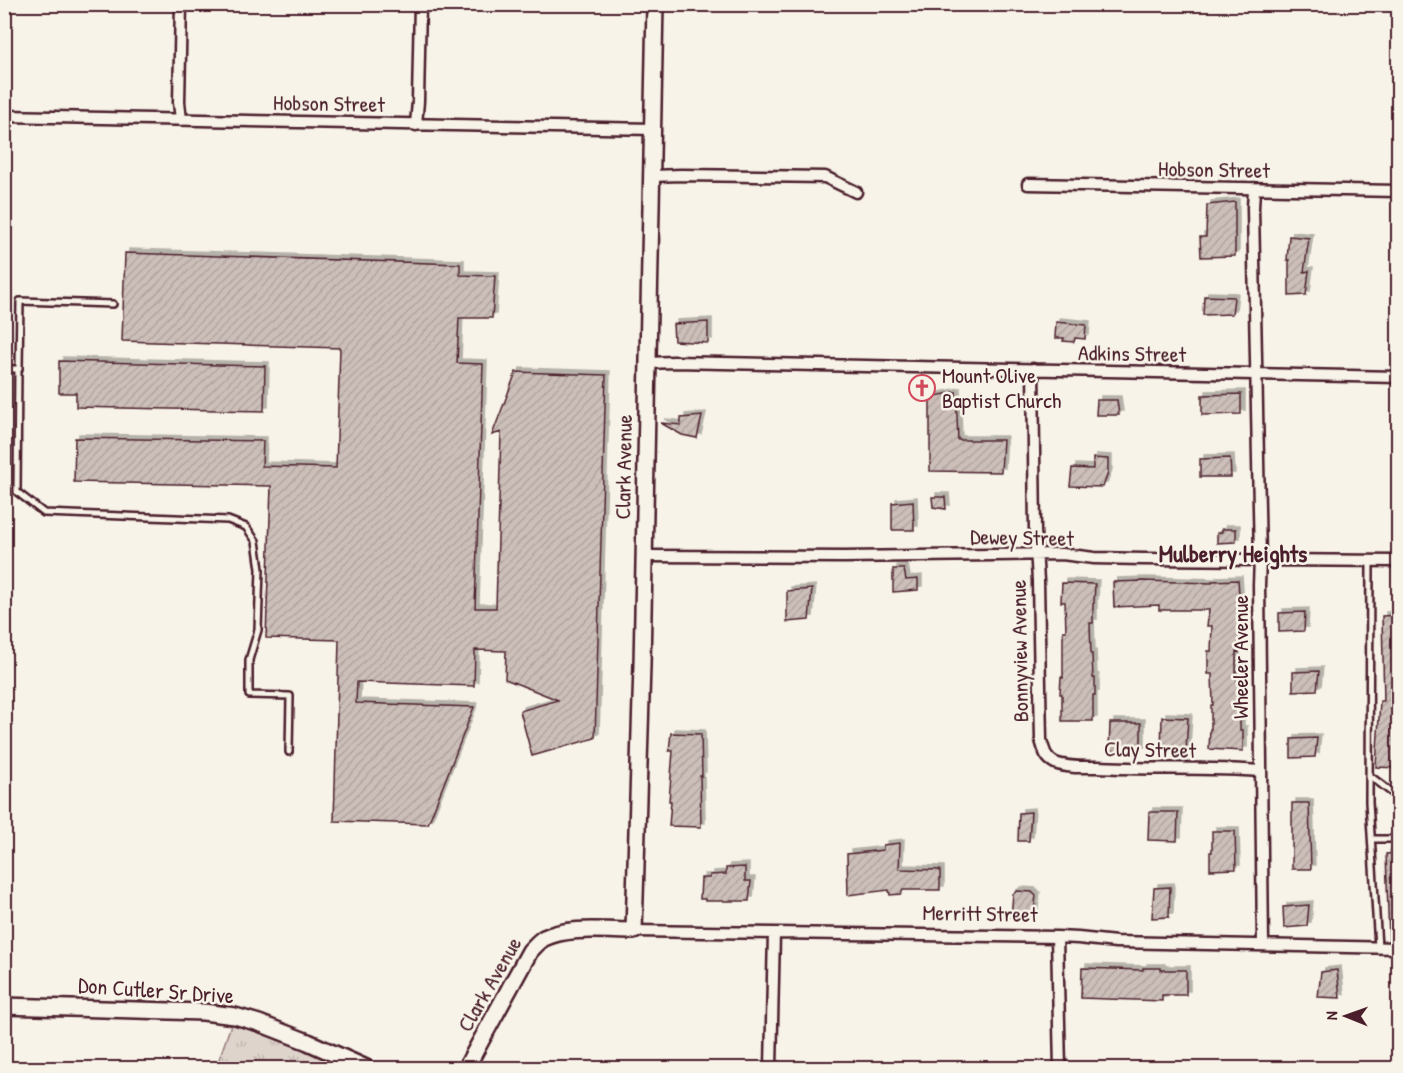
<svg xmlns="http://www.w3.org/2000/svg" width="1403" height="1073" viewBox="0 0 1403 1073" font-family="'Patrick Hand',sans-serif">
	<defs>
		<pattern id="park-tufts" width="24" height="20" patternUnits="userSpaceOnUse" patternTransform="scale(1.5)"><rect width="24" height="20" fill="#ded4cc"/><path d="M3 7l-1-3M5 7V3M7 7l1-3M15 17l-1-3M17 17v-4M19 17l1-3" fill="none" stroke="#c0b6af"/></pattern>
		<pattern id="building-hatch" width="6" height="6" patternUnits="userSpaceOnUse" patternTransform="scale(1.5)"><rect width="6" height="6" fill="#ccbfb9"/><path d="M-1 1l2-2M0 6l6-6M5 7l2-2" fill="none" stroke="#b1a49f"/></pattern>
		<filter id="shadow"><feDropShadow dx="4" dy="-4" stdDeviation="0" flood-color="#0004"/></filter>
	</defs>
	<rect width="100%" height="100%" fill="#f7f3e8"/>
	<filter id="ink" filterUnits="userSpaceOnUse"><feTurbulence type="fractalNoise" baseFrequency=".0167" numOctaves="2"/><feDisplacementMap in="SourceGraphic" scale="12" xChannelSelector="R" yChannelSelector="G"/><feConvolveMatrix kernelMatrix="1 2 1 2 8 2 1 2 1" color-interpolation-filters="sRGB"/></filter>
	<g filter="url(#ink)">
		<path fill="url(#park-tufts)" stroke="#947a7c" stroke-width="1.5" d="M233,1019L357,1068H216Z"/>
		<path fill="url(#building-hatch)" stroke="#4a1f2b" stroke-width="1.5" filter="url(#shadow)" d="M1235,202V256L1201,257L1200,237H1206L1207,205Z
			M1289,236L1309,238L1304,272L1309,271L1306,295L1289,296V260H1287Z
			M125,253L460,264V275L495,276L492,318H459L457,363L483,364L475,608H496L501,432L492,435L516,372L606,375L595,738L532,756L520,711L558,700L505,679L506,651L475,650L474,686L357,682L356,703L474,707L428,824L334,821L339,640L266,638L271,486L74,482L75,438L263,441L262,466L336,468L340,348L122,341Z
			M1204,296L1234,297L1232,314L1203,315Z
			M708,322V343L674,341L673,324Z
			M1056,322L1086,325L1085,339L1075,338L1074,342L1063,341L1064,338H1055Z
			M59,361L265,366L264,411L76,407V393H59Z
			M956,392L958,440H1003L1001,472L930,471V397Z
			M1241,394V414L1202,415V395Z
			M1097,400H1117L1119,415H1096Z
			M702,416L697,438L682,435L661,423L681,425V418Z
			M1093,458L1108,459V473L1103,487L1070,486L1072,468L1093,469Z
			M1230,458L1231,477H1200V459Z
			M932,497H945L946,509L933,507Z
			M913,501L914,530H892V503Z
			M1222,529H1236V542L1217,543V533L1222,532Z
			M893,569H904L906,580L918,579V590L893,592Z
			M1238,580L1240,608L1239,652L1236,651V679H1240V730H1243V751L1209,749L1210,729H1211V705H1213L1212,674H1208V651H1211L1212,626H1207L1209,610H1159V605L1114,607L1113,582L1143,581L1212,583V581Z
			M1062,583L1095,584L1094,603H1093V623H1090L1091,654H1092L1093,678H1095V695H1093V721H1062V694H1060L1061,677L1063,678V631H1066L1065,602H1061Z
			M812,589L809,620L787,622V591Z
			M1305,612L1304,631L1279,632V613Z
			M1398,615V768L1376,767L1380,701H1384L1382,616Z
			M1319,671L1317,690L1293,691V672Z
			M1162,717L1188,718L1186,751L1161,750Z
			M1110,723H1141V751H1109Z
			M671,733L701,734L702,776H700L701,827L669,826L671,801H669L673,751H669Z
			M1317,738L1315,757L1291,758V739Z
			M1292,803H1309L1311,869H1292Z
			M1031,812L1029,841H1018L1019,813Z
			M1149,812H1178L1177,841L1148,840Z
			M1212,831H1235L1236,869L1210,870V852H1212Z
			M900,843L899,869L940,870V890H903L901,894L890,895L889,890L848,895L847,854L883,850V845Z
			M1398,853V941L1389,940L1386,854Z
			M745,867V881H751L749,901H705V899H700L701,878H710V875L726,874V868Z
			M1170,887L1169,917L1152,918L1154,888Z
			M1017,891L1032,892L1036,896L1033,918L1011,917L1013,894Z
			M1309,905L1307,926L1284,928L1283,907Z
			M1082,968L1143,970V968H1161V970H1186V995H1162V1001L1081,998Z
			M1337,970L1340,998L1318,997L1321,972Z"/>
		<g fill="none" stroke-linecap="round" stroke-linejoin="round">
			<defs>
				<path id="lane" d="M4,369H19L20,301L113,304
					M18,369L17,492L44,513L228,520L246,527L256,541L260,569L258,630L249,660V695L290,696L289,752
					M1370,560L1369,802L1378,947
					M1369,775L1396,796H1398
					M1372,839H1398"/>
				<path id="street" d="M4,116L653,129
					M181,120L179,102L181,4
					M416,125L418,101L420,4
					M652,176L681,175L825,177L856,192
					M1028,184L1398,191
					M1254,189L1253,208L1260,559L1259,585L1263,945
					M648,363L674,362L1398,377
					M1033,369L1035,531L1038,581L1041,740C1044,750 1045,758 1055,763C1067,768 1084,767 1097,767C1151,770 1206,767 1261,771
					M644,556L844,557L1062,554L1094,558L1143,559L1398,561
					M634,931L1057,937L1078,938L1116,942L1398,948
					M1057,937L1060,1068
					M771,1068L774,933"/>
				<path id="secondary" d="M4,1006L203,1012L235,1016L259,1023L308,1042L366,1068
					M466,1068L530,951C534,947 539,941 544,938C568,926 607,931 634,931L642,665L655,4"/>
			</defs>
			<use href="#lane" stroke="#4a1f2b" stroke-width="10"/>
			<use href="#street" stroke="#4a1f2b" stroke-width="15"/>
			<use href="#secondary" stroke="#4a1f2b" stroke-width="20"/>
			<use href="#lane" stroke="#f7f3e8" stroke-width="5"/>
			<use href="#street" stroke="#f7f3e8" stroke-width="10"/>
			<use href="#secondary" stroke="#f7f3e8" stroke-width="15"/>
		</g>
	</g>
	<defs>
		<symbol id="church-ring" viewBox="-11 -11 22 22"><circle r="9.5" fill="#f7f3e8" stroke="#d1495b" stroke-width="1.5"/><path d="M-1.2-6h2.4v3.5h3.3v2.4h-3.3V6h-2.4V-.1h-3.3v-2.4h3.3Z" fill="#d1495b"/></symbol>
	</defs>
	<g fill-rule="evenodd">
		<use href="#church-ring" x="907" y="373" width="30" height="30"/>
	</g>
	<g text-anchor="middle" stroke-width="5" stroke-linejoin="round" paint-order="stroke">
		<g font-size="22" fill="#4a1f2b" stroke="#f7f3e8">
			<text transform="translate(329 103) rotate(1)" y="8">Hobson Street</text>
			<text transform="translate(1214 169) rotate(1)" y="8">Hobson Street</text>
			<text transform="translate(1132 353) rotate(1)" y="8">Adkins Street</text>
			<text transform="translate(623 467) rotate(-89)" y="8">Clark Avenue</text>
			<text transform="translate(1022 537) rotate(1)" y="8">Dewey Street</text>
			<text transform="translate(1019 651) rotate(-91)" y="8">Bonnyview Avenue</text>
			<text transform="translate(1240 657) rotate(-90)" y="8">Wheeler Avenue</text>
			<text transform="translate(1150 749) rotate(1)" y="8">Clay Street</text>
			<text transform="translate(980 913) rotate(1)" y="8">Merritt Street</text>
			<text transform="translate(489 984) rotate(-60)" y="8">Clark Avenue</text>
			<text transform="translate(156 990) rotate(4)" y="8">Don Cutler Sr Drive</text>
		</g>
		<g font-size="22" fill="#4a1f2b" stroke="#f7f3e8" text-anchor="start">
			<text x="942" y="383">Mount Olive<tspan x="942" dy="25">Baptist Church</tspan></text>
		</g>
		<g font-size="24" font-weight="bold" fill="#4a1f2b" stroke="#f7f3e8">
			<text x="1233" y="562">Mulberry Heights</text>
		</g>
	</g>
	<rect width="1403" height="1073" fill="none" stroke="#f7f3e8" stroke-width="24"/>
	<rect x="12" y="12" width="1379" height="1049" fill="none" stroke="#4a1f2b" stroke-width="2" filter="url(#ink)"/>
	<g transform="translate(1346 1016) rotate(271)" stroke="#f7f3e8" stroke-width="4.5" paint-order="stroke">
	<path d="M0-4.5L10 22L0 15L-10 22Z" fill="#4a1f2b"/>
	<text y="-9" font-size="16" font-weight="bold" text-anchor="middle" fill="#4a1f2b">N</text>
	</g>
</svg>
